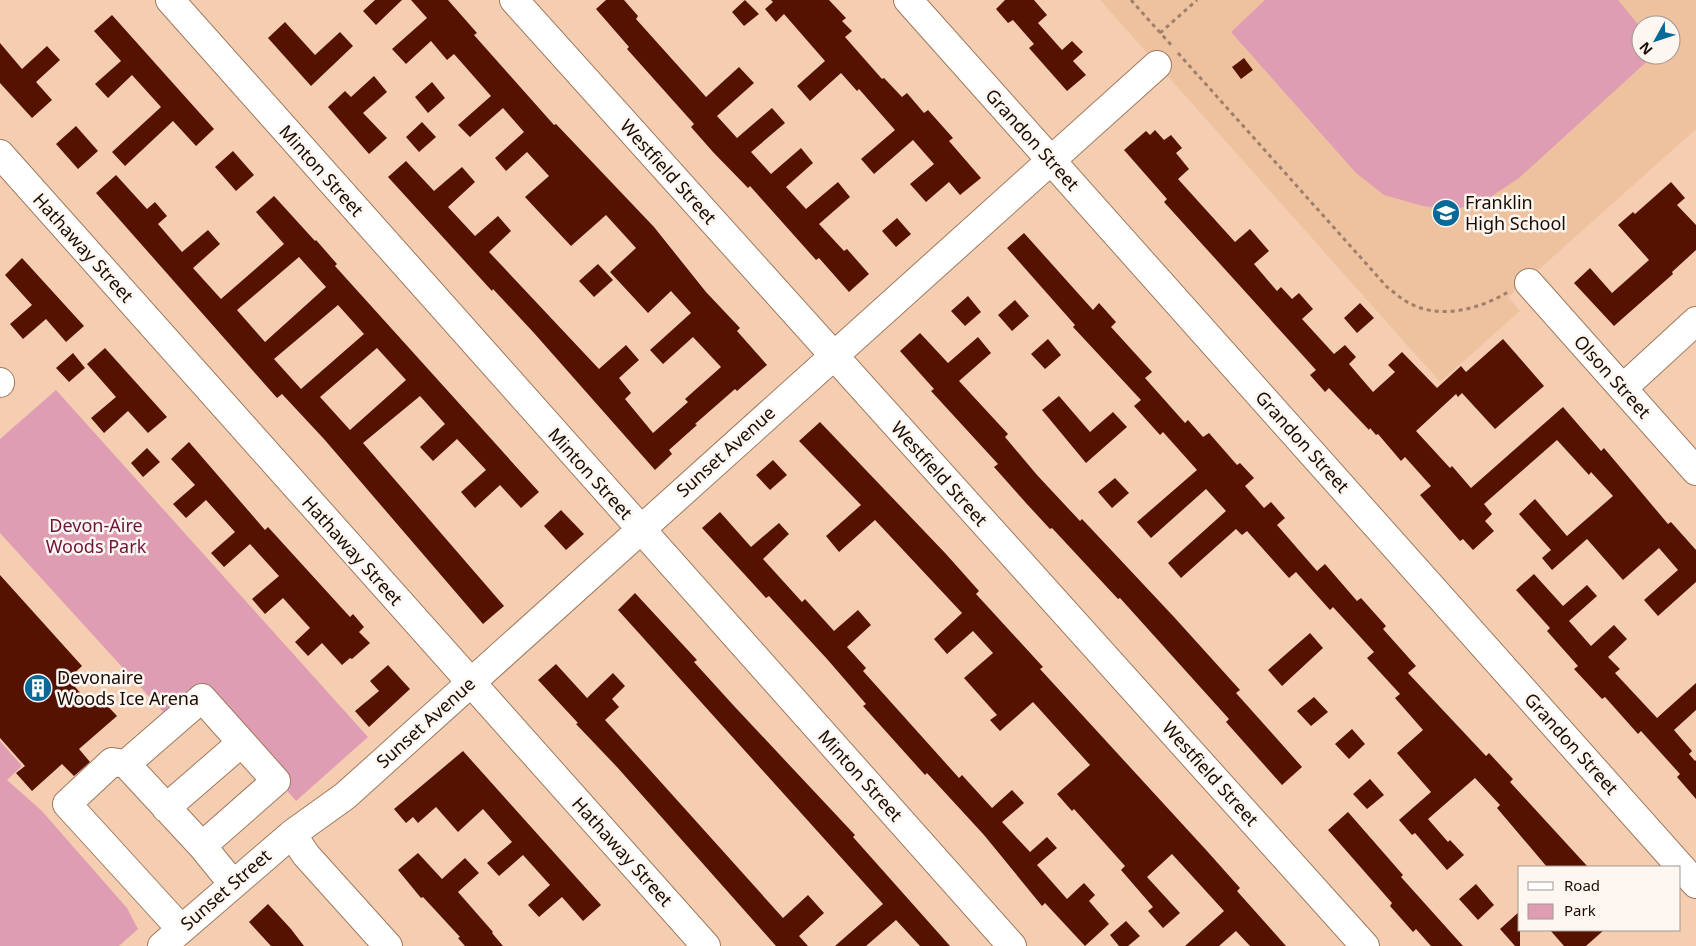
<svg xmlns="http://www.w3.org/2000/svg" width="1696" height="946" viewBox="0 0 1696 946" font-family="'Noto Sans',sans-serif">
	<rect width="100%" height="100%" fill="#f5ceb1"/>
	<path fill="#eec19f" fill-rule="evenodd" d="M1100,0H1696V129L1508,297L1520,311L1440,382ZM1641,25H1671V55H1641Z"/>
	<path fill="#df9db3" d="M1265,0H1618L1641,28V55H1654L1519,178L1486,200L1454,210L1423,206L1384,195L1356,173L1231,32Z
		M56,390L368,737L296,801L195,685L164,713L0,533V439Z
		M0,741L22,766L7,780L41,810L127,908L138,929L119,946H0Z"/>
	<path fill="#561200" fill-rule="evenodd" d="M375,0H402L376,25L363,11Z
		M411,0H448L477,33L474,35L554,125L556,124L654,227L706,292L740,328L737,331L767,365L737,391L735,389L695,424L697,425L669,450L672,454L655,470L534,333L493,289L492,291L388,177L406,161L434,191L462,167L475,182L448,207L475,236L498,216L511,231L489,252L599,369L626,345L639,360L619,378L631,393L625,399L653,433L688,402L685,399L721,367L693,337L663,364L650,350L691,313L671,291L648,313L610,272L636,248L606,215L571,246L538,211L525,197L549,176L527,152L506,171L495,158L524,132L503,108L470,137L458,125L491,96L454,54L447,60L431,41L406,64L392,49L427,18Z
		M606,0H624L638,16L636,19L706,97L739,67L754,83L717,116L737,138L772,108L785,123L751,152L771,174L801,148L813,163L786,187L806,209L838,182L850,197L819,224L844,251L847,249L869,274L849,292L819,258L816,260L750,186L748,188L713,152L691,127L694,124L627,49L629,47L596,9Z
		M745,0L759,14L744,26L732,12Z
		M771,0H829L846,18L842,21L852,31L845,37L882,79L884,78L902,97L907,93L924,113L928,110L953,138L949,141L981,178L960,195L949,182L926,202L910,184L934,164L913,140L874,174L861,159L895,130L859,89L857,91L841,73L810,101L797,86L825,61L784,14L776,22L765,9L773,2Z
		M1005,0H1034L1047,15L1038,23L1062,50L1072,41L1083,52L1073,61L1086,75L1067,91L1029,48L1034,44L1013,20L1008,23L996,9Z
		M112,15L214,129L196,146L173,121L125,166L112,152L161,107L132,75L108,98L95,84L121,61L94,31Z
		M285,22L315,55L340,32L353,46L311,86L268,38Z
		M0,43L22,69L47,46L60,60L36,82L52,100L32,118L0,83Z
		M1244,58L1253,70L1241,79L1232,67Z
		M374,76L387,92L363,113L387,138L369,154L328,107L345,91L351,97Z
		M432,82L445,98L428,113L415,97Z
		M422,122L436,137L419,152L406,137Z
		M76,126L98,151L78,169L56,144Z
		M1155,130L1164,140L1171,135L1182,148L1176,153L1189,169L1178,179L1235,242L1250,229L1269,251L1254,264L1277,291L1281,287L1292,299L1299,293L1313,309L1302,319L1334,354L1345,345L1356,357L1349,364L1373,392L1395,372L1388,365L1402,352L1437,388L1461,366L1466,372L1503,339L1544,386L1495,429L1462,393L1458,397L1456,394L1416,431L1450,468L1452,466L1471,488L1563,407L1601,451L1604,448L1668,524L1671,522L1696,550V582L1658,616L1644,600L1678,570L1659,548L1623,580L1587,539L1552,570L1542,558L1551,550L1519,514L1535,499L1567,536L1613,496L1591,472L1589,475L1557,440L1484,504L1492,514L1485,521L1494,531L1473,550L1463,539L1460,541L1420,495L1431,486L1405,457L1401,461L1378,434L1376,435L1370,428L1369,430L1329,388L1325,392L1310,375L1316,370L1164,202L1167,199L1124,150L1146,131L1150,135Z
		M233,151L254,175L236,191L215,167Z
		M116,175L147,209L155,202L167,216L158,224L182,252L208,230L220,244L193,268L221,299L284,244L256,212L274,196L315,241L316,240L337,264L335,266L539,492L521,508L500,485L475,508L461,492L486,470L457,439L433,461L420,447L445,424L420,396L363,443L504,606L483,624L324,439L282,394L277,398L96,193ZM299,257L326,287L265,342L237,310ZM338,305L364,334L301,389L274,359ZM377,348L406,380L350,430L320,397Z
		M1671,182L1685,198L1677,205L1696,225V250L1672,272L1673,274L1614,326L1574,283L1590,268L1612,293L1649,260L1618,225L1633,212L1635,214Z
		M897,218L911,234L896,247L882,231Z
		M1024,233L1093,310L1099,303L1116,322L1111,327L1152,372L1145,378L1185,423L1188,420L1203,437L1209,433L1237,465L1240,463L1254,478L1245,486L1264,508L1271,502L1285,518L1277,525L1317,571L1325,564L1357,601L1361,598L1386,626L1383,629L1416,666L1408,673L1486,756L1489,753L1513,779L1510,782L1588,867H1547L1497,808L1500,805L1475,778L1428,819L1448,842L1450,840L1464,855L1447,870L1415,833L1412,835L1399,820L1431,792L1397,753L1423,730L1395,698L1400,694L1367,658L1374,652L1333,607L1330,610L1296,572L1289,578L1247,531L1242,535L1236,529L1181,578L1168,563L1226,511L1206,489L1151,538L1137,522L1197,470L1163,432L1160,435L1134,406L1141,400L1073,327L1075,325L1007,248Z
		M22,258L84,326L66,342L46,319L23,339L10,324L32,305L5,275Z
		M598,264L613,280L594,297L579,281Z
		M968,296L981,312L965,326L951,311Z
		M1015,300L1029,316L1012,331L998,315Z
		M1360,303L1374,318L1357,333L1344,318Z
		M920,333L948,363L978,337L991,353L959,381L1008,434L1005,437L1037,475L1080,521L1082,519L1174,617L1240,690L1236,693L1302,767L1282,785L1226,722L1229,719L1120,598L1118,599L1052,528L1050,529L1026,503L994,467L998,464L931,391L934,389L900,351Z
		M1048,339L1061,355L1045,369L1031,354Z
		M105,348L167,417L148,433L128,411L104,433L91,418L116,397L87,364Z
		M73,353L85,368L69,382L56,368Z
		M1059,396L1090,432L1113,412L1127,427L1086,463L1042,410Z
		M820,422L946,554L979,591L976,594L1043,667L1040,669L1207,851L1240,888L1237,891L1286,946H1250L1236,931L1219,946H1185L1224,911L1172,854L1147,877L1180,913L1163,928L1148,911L1153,907L1121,870L1125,866L1074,809L1072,811L1057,794L1090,765L1033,702L1000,731L990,720L997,715L964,678L993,653L973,631L947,654L934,639L962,613L875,520L839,552L826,536L861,505L799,441Z
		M189,442L265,530L268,527L350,617L353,614L364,627L359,632L370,643L352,659L350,658L342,665L322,643L308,656L295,642L310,628L283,598L265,614L252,599L279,576L250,544L224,567L211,553L235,532L206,500L186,518L173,504L195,485L171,459Z
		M147,448L160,462L143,477L131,463Z
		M773,460L787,475L770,490L756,475Z
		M1115,478L1129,493L1112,508L1098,492Z
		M561,510L584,534L566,550L544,526Z
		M720,512L751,547L779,523L789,534L763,559L802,602L805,599L834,631L858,610L871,625L847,647L866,668L863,671L959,778L962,775L992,808L1012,790L1024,803L1002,822L1030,852L1047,837L1057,848L1037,865L1067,899L1084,883L1095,895L1089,901L1109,924L1085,946L1045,903L1042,906L984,835L927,773L925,775L863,706L866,704L827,659L769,596L766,598L702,528Z
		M1534,574L1563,606L1587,585L1597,596L1569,621L1591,646L1614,625L1627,639L1608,657L1620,669L1615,673L1657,718L1696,683V710L1674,730L1692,751L1689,754L1695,761L1696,760V799L1677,777L1680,774L1641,731L1638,734L1605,697L1602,699L1574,669L1578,666L1547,631L1550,628L1516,590Z
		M0,575L82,666L68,679L92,706L100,698L117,716L79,749L90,762L74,776L62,764L32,791L16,773L25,766L0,738Z
		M635,593L697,660L694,662L734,706L855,835L853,837L950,946H920L896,920L866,946H835L883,904L618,610Z
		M1310,633L1323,648L1282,686L1268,670Z
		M556,664L587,698L613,673L625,686L612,699L619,707L605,720L783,918L808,895L824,913L799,936L808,946H776L617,767L576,724L578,723L538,680Z
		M388,665L410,689L369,727L355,711L379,691L370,681Z
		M1314,697L1328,712L1311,726L1297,711Z
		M1352,729L1365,744L1349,759L1335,744Z
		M463,751L601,905L583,921L562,897L539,917L528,905L550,885L523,855L499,876L487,863L512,842L483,809L458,832L436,807L418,823L413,817L406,823L394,809Z
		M1370,779L1384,795L1367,809L1353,794Z
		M1348,812L1403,875L1401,877L1463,946H1431L1416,929L1413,932L1390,906L1392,903L1328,830Z
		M418,853L442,879L465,858L479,873L458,892L493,932L492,933L503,946H465L458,938L460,937L423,897L421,898L398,870Z
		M1476,884L1494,905L1478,920L1459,899Z
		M268,904L291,929L304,946H271L249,922Z
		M1520,911V946H1515L1500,929Z
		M1126,921L1140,936L1128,946H1119L1110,935Z
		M1550,930H1604L1586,946H1564Z"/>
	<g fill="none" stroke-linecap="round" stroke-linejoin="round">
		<defs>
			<path id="minor" d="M170,0L1012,946
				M514,0L1365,946
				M908,0L1696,884
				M0,154L706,946
				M1529,283L1696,471
				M0,382V383
				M1623,388L1696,321
				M126,764L112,762L67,804L181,929
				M166,808L241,743
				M292,834L306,855L388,946
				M202,846L276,781L202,698L126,764L202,846L233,884
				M162,946L292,834L345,796L1157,65"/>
		</defs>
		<use href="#minor" stroke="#9d795f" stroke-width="30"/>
		<path stroke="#9d806c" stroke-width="3" stroke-dasharray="4 4" stroke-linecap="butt" d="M1131,0L1172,46
			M1160,33L1197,0
			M1178,53L1387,287C1394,292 1401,299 1409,303C1440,320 1480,309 1508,292"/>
		<use href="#minor" stroke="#fff" stroke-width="28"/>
	</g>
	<defs>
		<symbol id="school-disc" viewBox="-11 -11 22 22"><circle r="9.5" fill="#066998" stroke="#fef6f0"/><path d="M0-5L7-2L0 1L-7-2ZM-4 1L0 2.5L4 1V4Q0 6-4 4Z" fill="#fff"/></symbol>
		<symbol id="building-disc" viewBox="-11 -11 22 22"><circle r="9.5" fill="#066998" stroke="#fef6f0"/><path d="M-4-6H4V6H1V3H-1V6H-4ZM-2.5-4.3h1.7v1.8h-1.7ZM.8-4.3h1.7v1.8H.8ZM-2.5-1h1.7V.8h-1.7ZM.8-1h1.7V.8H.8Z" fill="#fff"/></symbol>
	</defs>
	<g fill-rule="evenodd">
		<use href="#school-disc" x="1430" y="197" width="32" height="32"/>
		<use href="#building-disc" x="22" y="672" width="32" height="32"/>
	</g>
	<g text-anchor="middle" stroke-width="5" stroke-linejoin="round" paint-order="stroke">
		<g font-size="18" fill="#180b03" stroke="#fef6f0">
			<text transform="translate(1032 140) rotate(48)" y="6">Grandon Street</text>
			<text transform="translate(321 171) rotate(48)" y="6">Minton Street</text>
			<text transform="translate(668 172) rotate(48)" y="6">Westfield Street</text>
			<text transform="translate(83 248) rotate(48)" y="6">Hathaway Street</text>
			<text transform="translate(1612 377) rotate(48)" y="6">Olson Street</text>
			<text transform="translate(1302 442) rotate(48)" y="6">Grandon Street</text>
			<text transform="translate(726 452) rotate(-42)" y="6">Sunset Avenue</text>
			<text transform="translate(590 474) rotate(48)" y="6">Minton Street</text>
			<text transform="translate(939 474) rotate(48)" y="6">Westfield Street</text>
			<text transform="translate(352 551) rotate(48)" y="6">Hathaway Street</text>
			<text transform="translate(426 723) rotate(-42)" y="6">Sunset Avenue</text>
			<text transform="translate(1571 744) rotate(48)" y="6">Grandon Street</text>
			<text transform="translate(1210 774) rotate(48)" y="6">Westfield Street</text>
			<text transform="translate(860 776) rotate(48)" y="6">Minton Street</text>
			<text transform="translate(622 852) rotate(48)" y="6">Hathaway Street</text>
			<text transform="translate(226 890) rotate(-41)" y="6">Sunset Street</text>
		</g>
		<g font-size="18" fill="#180b03" stroke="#fef6f0" text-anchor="start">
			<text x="1465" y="209">Franklin<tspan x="1465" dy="21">High School</tspan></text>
			<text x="57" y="684">Devonaire<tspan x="57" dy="21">Woods Ice Arena</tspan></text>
		</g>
		<g font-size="18" fill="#6d133d" stroke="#fef6f0">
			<text x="96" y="532">Devon-Aire<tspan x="96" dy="21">Woods Park</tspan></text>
		</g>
	</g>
	<rect x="1518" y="866" width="162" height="65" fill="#fef6f0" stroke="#a29891"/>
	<rect x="1528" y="882" width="25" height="8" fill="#ffffff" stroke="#a29891"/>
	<text x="1564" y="891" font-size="15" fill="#180b03">Road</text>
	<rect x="1528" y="904" width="25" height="15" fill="#df9db3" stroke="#a29891"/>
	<text x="1564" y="916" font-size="15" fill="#180b03">Park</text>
	<g transform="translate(1656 40) rotate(230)"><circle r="24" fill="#fef6f0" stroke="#a29891"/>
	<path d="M0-4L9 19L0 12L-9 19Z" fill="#066998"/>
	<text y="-8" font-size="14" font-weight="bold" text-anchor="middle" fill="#180b03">N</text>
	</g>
</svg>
